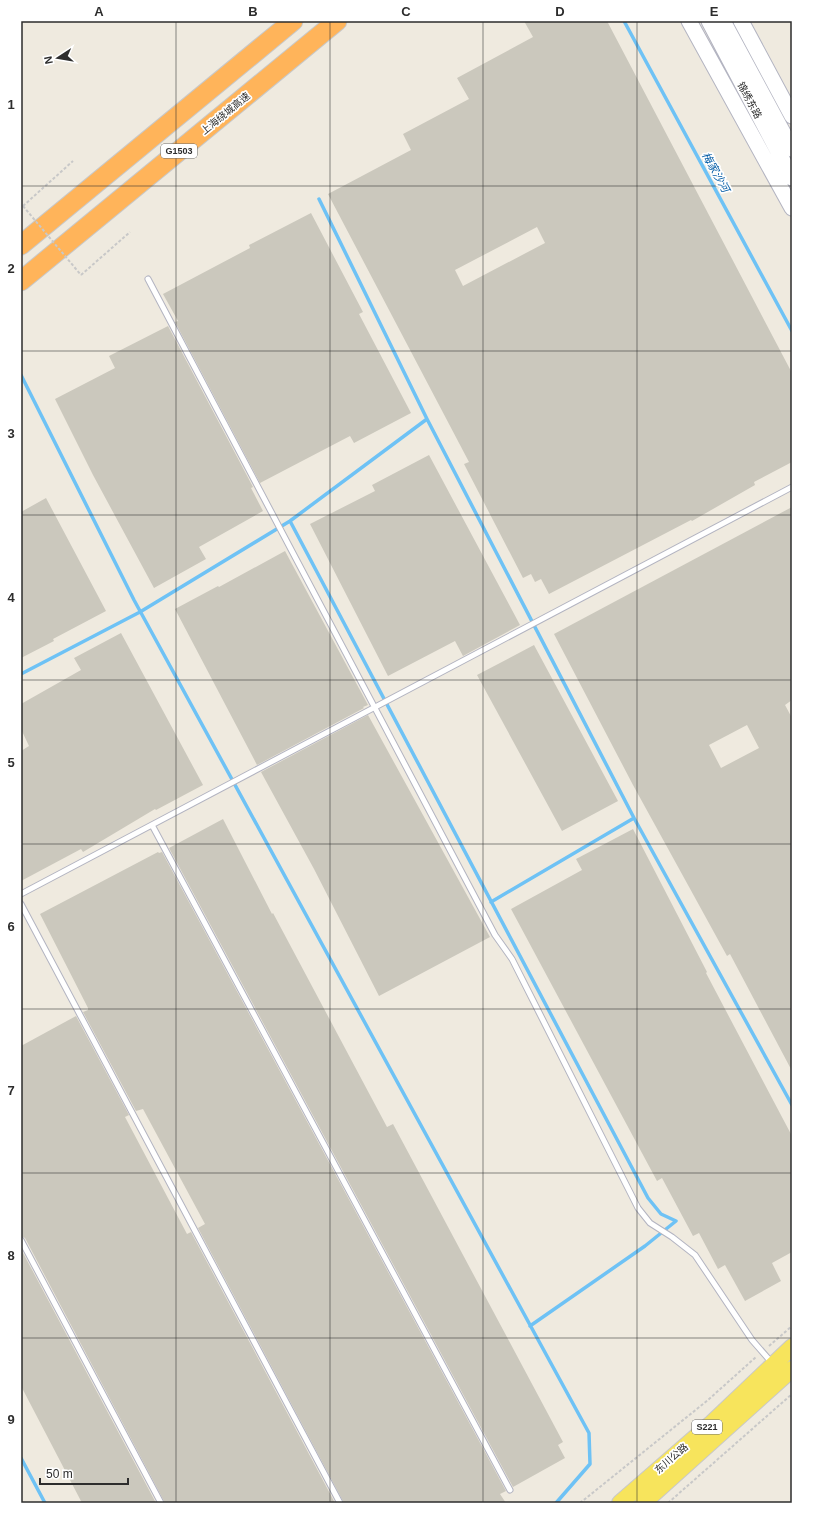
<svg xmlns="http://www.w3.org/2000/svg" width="813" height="1524" viewBox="0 0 813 1524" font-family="Arial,'Noto Sans SC',sans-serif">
	<rect width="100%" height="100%" fill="#efeadf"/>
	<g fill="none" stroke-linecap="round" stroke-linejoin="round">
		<path stroke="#6ec2f5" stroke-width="3.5" d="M624,21L792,331
			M21,375L134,600L589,1433L590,1464L556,1503
			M427,419L634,818L491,902
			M290,521L648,1198L661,1214L676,1221L645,1246L530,1326
			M21,674L140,612L290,521L427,419L319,199
			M634,818L792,1105
			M21,1458L45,1503"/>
	</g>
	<path fill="#cbc8bd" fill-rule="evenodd" d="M524,21H607L792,373V462L754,482L755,485L692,521L691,520L549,594L541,579L535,582L531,574L523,578L464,464L469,462L328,194L411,150L403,134L469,99L457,78L533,37ZM537,227L545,243L463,286L455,270Z
		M311,213L363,312L359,314L411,413L354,443L350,436L260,483L175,322L178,321L163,294L250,248L249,245Z
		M168,326L253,487L251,488L263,511L199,547L206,559L154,588L93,475L55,399L115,368L109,356Z
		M429,455L520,625L463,656L455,641L388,676L310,524L375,491L372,485Z
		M46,498L106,611L53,639L54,641L21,658V512Z
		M792,507V700L785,705L792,718V1071L730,954L727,956L633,785L554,634ZM747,725L759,748L721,768L709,745Z
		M285,551L368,705L363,707L364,708L257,765L175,609L218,586L219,587Z
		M121,633L203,785L156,810L155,809L83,852L81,849L21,881V751L29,746L21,729V704L81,670L74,658Z
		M534,645L618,801L562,831L477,675Z
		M368,715L490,937L379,996L314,869L261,772Z
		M223,819L272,914L273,913L387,1127L393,1124L563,1442L558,1445L565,1458L513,1487L169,848Z
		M633,829L707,972L706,973L792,1136V1252L772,1263L781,1281L745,1301L725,1265L718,1269L699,1233L693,1236L662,1178L657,1181L511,909L582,870L576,859Z
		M158,852L159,853L162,852L506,1491L500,1494L506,1503H344L198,1228L205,1224L143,1109L136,1111L83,1012L88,1010V1008L40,914Z
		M76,1016L129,1115L125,1117L187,1234L191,1232L335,1503H165L25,1238L21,1236V1046Z
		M21,1249L156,1503H82L21,1386Z"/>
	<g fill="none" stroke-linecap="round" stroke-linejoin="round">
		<defs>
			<path id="service" d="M148,279L495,935L512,959L638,1208L650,1223L672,1237L695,1255L752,1340L773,1364
				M152,825L510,1490
				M21,894L792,487
				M21,904L340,1503
				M21,1240L161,1503"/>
			<path id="secondary" d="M689,21L792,208
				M709,21L792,178
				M723,21L792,149
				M741,21L792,116"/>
			<path id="primary" d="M620,1503L712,1423L792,1347
				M643,1503L792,1369"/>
			<path id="motorway" d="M21,245L293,21
				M21,281L337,21"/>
		</defs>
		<use href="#service" stroke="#b3b4c1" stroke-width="7"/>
		<use href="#secondary" stroke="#b3b4c1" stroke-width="17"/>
		<use href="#primary" stroke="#c8c8c8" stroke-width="18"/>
		<use href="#motorway" stroke="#c8c8c8" stroke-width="21"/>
		<path stroke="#c8c8c8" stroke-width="2" stroke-dasharray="3 2" stroke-linecap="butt" d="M23,206L73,161
			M81,275L130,232
			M769,1346L792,1326
			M580,1503L708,1400L756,1357
			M668,1503L792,1394"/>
		<use href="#service" stroke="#fff" stroke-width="5"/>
		<use href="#secondary" stroke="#fff" stroke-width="15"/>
		<use href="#primary" stroke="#f7e45c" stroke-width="16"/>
		<use href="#motorway" stroke="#ffb45a" stroke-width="19"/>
		<path stroke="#c8c8c8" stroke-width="2" stroke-dasharray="3 2" stroke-linecap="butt" d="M23,206L81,275"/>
	</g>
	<path fill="none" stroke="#2d2d2d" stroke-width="1" stroke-opacity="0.55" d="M176,21V1503M330,21V1503M483,21V1503M637,21V1503M21,186H792M21,351H792M21,515H792M21,680H792M21,844H792M21,1009H792M21,1173H792M21,1338H792"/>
	<g text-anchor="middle" stroke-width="3.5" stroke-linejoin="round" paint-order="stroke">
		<g fill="#fff" stroke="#6c6c6c" stroke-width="1">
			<rect x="161" y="144" width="36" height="14" rx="3"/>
			<rect x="692" y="1420" width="30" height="14" rx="3"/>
		</g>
		<g font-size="9" font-weight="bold" fill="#2d2d2d">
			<text x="179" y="154">G1503</text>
			<text x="707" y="1430">S221</text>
		</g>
		<g font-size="10" fill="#2d2d2d" stroke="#fff">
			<text transform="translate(750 100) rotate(62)" y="4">锦绣东路</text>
			<text transform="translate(225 113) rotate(-39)" y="4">上海绕城高速</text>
			<text transform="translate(671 1458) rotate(-41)" y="4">东川公路</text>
		</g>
		<g font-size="11" font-style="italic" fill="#075ea7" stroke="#fff">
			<text transform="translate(716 172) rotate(61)" y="4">梅家沙河</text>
		</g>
	</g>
	<rect width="813" height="1524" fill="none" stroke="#ffffff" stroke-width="44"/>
	<g transform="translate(58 58) rotate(258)" stroke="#ffffff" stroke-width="3" paint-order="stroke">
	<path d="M0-3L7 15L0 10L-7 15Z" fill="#2d2d2d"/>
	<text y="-6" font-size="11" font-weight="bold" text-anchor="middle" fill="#2d2d2d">N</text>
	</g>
	<path d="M40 1478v6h88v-6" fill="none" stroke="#2d2d2d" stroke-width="2"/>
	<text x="46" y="1478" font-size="12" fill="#2d2d2d" stroke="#ffffff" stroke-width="3" paint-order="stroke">50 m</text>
	<rect x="22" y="22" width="769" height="1480" fill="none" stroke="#2d2d2d" stroke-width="1.5"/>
	<g font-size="13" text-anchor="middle" font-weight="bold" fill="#2d2d2d">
		<text x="99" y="16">A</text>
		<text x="253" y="16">B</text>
		<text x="406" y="16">C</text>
		<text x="560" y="16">D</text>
		<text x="714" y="16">E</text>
		<text x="11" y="109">1</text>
		<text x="11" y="273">2</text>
		<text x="11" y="438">3</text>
		<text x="11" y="602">4</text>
		<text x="11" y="767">5</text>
		<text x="11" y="931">6</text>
		<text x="11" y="1095">7</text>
		<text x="11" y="1260">8</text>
		<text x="11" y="1424">9</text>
	</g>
</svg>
